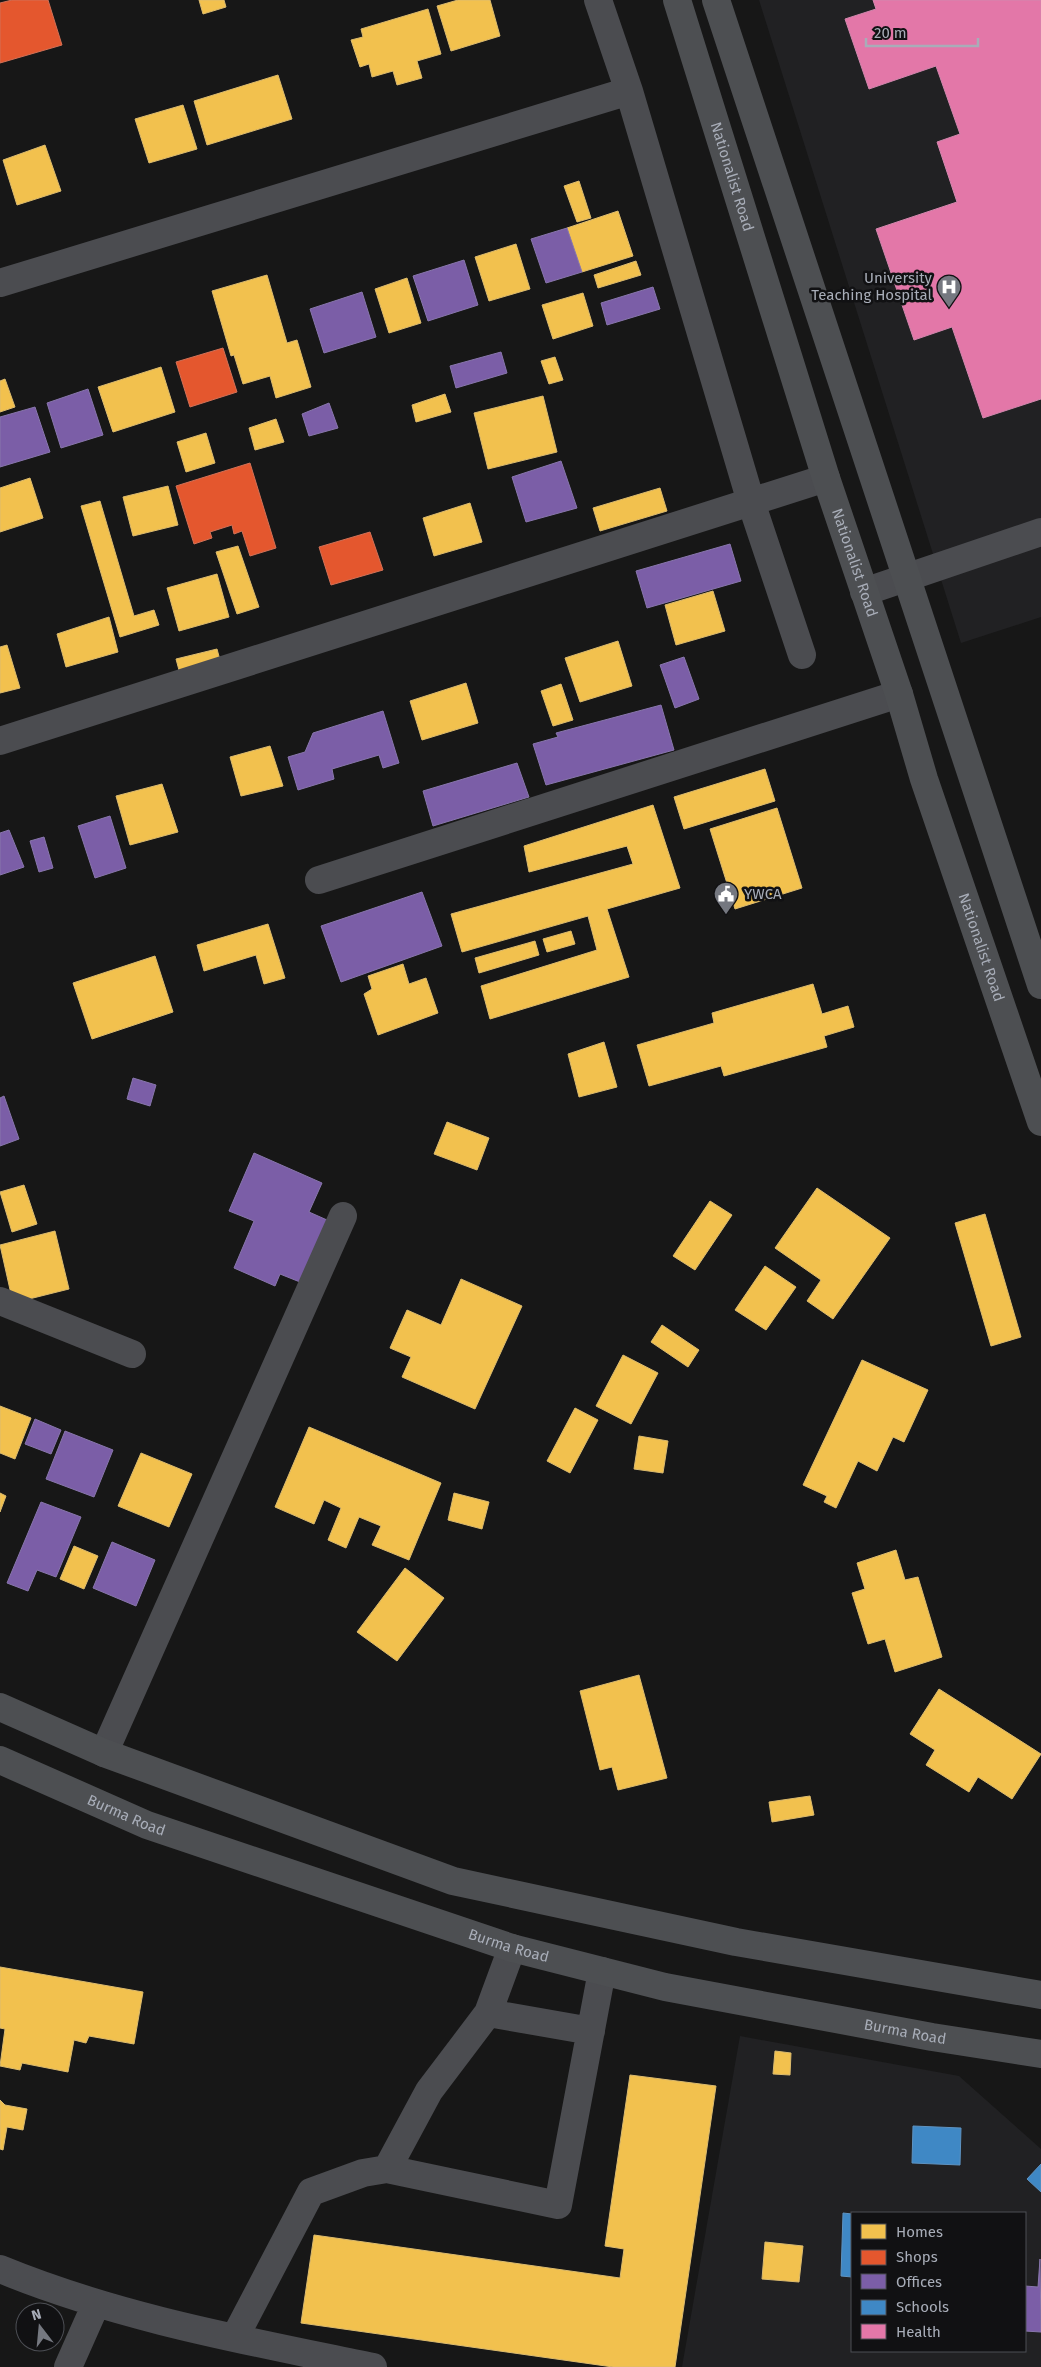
<svg xmlns="http://www.w3.org/2000/svg" width="1041" height="2367" viewBox="0 0 1041 2367" font-family="'Fira Sans',sans-serif">
	<rect width="100%" height="100%" fill="#171717"/>
	<path fill="#212123" fill-rule="evenodd" d="M759,0H1041V617L961,643Z
		M740,2036L959,2076L1041,2149V2367H682ZM852,2213H1025V2351H852Z"/>
	<path fill="#f2c14e" stroke="#dcbb6e" d="M199,0H224L226,7L203,14Z
		M458,0H490L500,36L451,51L437,6Z
		M428,9L441,54L417,61L422,78L397,85L393,71L372,77L369,64L360,67L351,40L363,37L361,29Z
		M278,75L292,119L207,145L194,101Z
		M183,105L197,149L149,163L135,119Z
		M45,145L61,191L17,205L3,160Z
		M579,181L591,218L577,222L564,186Z
		M618,211L633,256L582,272L567,228Z
		M516,244L530,289L489,301L475,257Z
		M636,261L641,275L598,288L594,275Z
		M267,275L287,343L297,340L311,387L276,398L270,376L243,384L234,355L231,356L212,291Z
		M407,278L421,323L389,333L375,289Z
		M583,293L593,326L553,339L542,305Z
		M555,357L563,380L549,384L541,361Z
		M161,367L175,412L113,432L98,387Z
		M5,379L15,407L0,412V381Z
		M445,394L451,412L416,422L412,405Z
		M543,396L557,452L488,469L474,413Z
		M276,419L284,442L255,450L249,428Z
		M206,433L215,463L186,472L177,442Z
		M30,478L43,518L0,532V488Z
		M168,486L178,525L133,536L123,497Z
		M660,488L667,511L600,531L593,508Z
		M100,501L134,616L154,610L159,625L120,637L81,506Z
		M470,503L482,542L434,556L423,518Z
		M238,546L259,607L237,614L216,552Z
		M217,574L229,617L179,631L167,588Z
		M713,591L725,631L676,645L665,605Z
		M109,617L118,652L66,667L57,634Z
		M618,641L632,686L580,702L565,658Z
		M7,645L20,688L0,693V647Z
		M217,649L224,675L183,685L176,659Z
		M466,683L478,723L422,740L410,701Z
		M561,684L573,720L553,726L541,691Z
		M270,746L283,786L241,796L230,757Z
		M765,769L775,801L684,829L674,797Z
		M162,784L178,832L130,845L116,796Z
		M653,805L680,888L607,909L629,977L490,1019L481,986L597,950L588,916L462,952L451,914L633,864L627,846L529,872L524,846Z
		M777,808L802,888L735,909L710,829Z
		M268,924L285,978L264,984L256,955L204,971L197,945Z
		M571,931L575,944L547,952L543,939Z
		M535,941L539,955L479,973L475,958Z
		M155,956L173,1012L92,1039L73,983Z
		M403,964L409,984L426,978L438,1013L378,1035L364,994L372,989L368,976Z
		M813,984L822,1014L848,1006L854,1027L824,1036L827,1047L724,1076L721,1066L649,1086L637,1045L714,1023L712,1013Z
		M604,1042L617,1087L579,1097L568,1054Z
		M447,1122L489,1138L477,1170L434,1154Z
		M24,1185L37,1224L12,1232L0,1192Z
		M817,1188L890,1238L833,1319L807,1301L821,1280L775,1248Z
		M710,1201L732,1215L695,1270L673,1256Z
		M985,1214L1021,1337L991,1346L955,1223Z
		M55,1231L69,1289L13,1303L0,1245Z
		M765,1266L796,1287L766,1330L735,1310Z
		M461,1279L522,1306L475,1409L402,1377L411,1357L390,1348L407,1310L441,1325Z
		M662,1325L699,1350L688,1367L651,1342Z
		M623,1355L658,1373L631,1424L596,1406Z
		M862,1360L928,1390L904,1442L893,1437L877,1471L858,1461L836,1508L824,1502L827,1496L803,1485Z
		M0,1406L31,1418L15,1459L0,1453Z
		M575,1408L598,1420L570,1473L547,1461Z
		M309,1427L441,1483L409,1560L372,1545L381,1526L359,1517L346,1548L328,1540L341,1508L324,1500L314,1524L275,1507Z
		M639,1436L668,1441L663,1473L634,1469Z
		M141,1453L192,1474L169,1527L118,1506Z
		M0,1493L6,1496L0,1512Z
		M454,1493L489,1502L482,1529L448,1520Z
		M74,1546L98,1556L84,1589L60,1579Z
		M896,1550L905,1580L918,1577L942,1657L895,1672L885,1639L868,1644L852,1593L865,1589L857,1563Z
		M405,1568L444,1598L397,1661L357,1632Z
		M639,1675L667,1778L618,1790L612,1767L600,1770L580,1691Z
		M939,1689L1041,1754L1012,1799L978,1777L969,1792L926,1765L935,1750L910,1734Z
		M810,1796L814,1815L772,1822L769,1802Z
		M0,1967L143,1992L134,2044L89,2036L86,2043L74,2040L68,2072L22,2063L20,2070L0,2066L5,2029L0,2028Z
		M775,2051L791,2053L790,2075L773,2074Z
		M630,2075L716,2086L675,2367H613L301,2323L314,2235L620,2278L624,2249L605,2246Z
		M0,2100L5,2105L27,2109L23,2130L7,2127L3,2150L0,2149Z
		M765,2242L803,2246L799,2282L762,2279Z"/>
	<path fill="#e4572e" stroke="#d27157" d="M12,0H48L62,45L0,63V3Z
		M223,348L237,392L190,407L176,362Z
		M250,463L276,548L250,556L242,531L234,534L232,525L210,532L212,538L194,544L176,486Z
		M370,532L383,570L331,585L319,547Z"/>
	<path fill="#7b5ea7" stroke="#8876ac" d="M567,228L582,272L546,283L531,239Z
		M464,260L478,305L428,321L413,276Z
		M653,287L660,309L607,325L601,303Z
		M362,292L376,337L324,353L310,309Z
		M501,352L507,373L456,388L450,366Z
		M88,389L103,435L61,448L47,403Z
		M329,403L338,428L309,436L302,414Z
		M35,407L50,452L0,467V417Z
		M561,461L577,508L526,522L512,477Z
		M730,544L741,581L647,608L636,571Z
		M684,657L699,699L675,708L660,665Z
		M661,705L674,750L546,785L533,744L558,737L556,733Z
		M383,711L399,763L383,768L379,755L332,769L334,779L298,790L288,757L305,752L313,733Z
		M517,763L529,797L433,826L423,791Z
		M110,816L126,868L95,878L78,826Z
		M9,830L24,867L0,875V833Z
		M44,837L53,868L39,872L30,841Z
		M422,892L442,946L341,982L321,926Z
		M133,1078L156,1085L150,1106L127,1099Z
		M4,1096L19,1139L0,1146V1098Z
		M254,1153L322,1183L309,1212L327,1220L300,1282L280,1274L275,1286L234,1268L254,1221L229,1211Z
		M35,1419L61,1430L51,1454L25,1444Z
		M65,1431L113,1450L94,1497L46,1479Z
		M41,1502L81,1517L56,1577L37,1570L28,1591L7,1583Z
		M112,1542L155,1560L136,1606L93,1588Z
		M1040,2259L1041,2332L1025,2331V2286L1038,2287Z"/>
	<path fill="#3f88c5" stroke="#5e93c1" d="M913,2126L961,2128L960,2165L912,2163Z
		M1041,2164V2192L1027,2179Z
		M843,2213L852,2214V2277L841,2276Z"/>
	<path fill="#e377a8" stroke="#d187ad" d="M873,0H1041V399L983,418L952,327L914,340L876,229L957,202L937,142L960,134L936,66L869,89L845,19L876,9Z"/>
	<g fill="none" stroke-linecap="round" stroke-linejoin="round">
		<path stroke="#4b4c50" stroke-width="28" d="M598,0L629,91L751,502L802,655
			M0,283L629,91
			M864,592L1041,532
			M0,741L826,478
			M319,880L899,694
			M0,1301L132,1354
			M104,1753L343,1216
			M488,2013L591,2031
			M387,2169L558,2205L602,1971
			M0,2269C119,2318 248,2341 373,2367
			M235,2337L311,2192L363,2173L387,2169L429,2091L488,2013L512,1948
			M68,2367L96,2304"/>
		<g stroke="#4d4f52" stroke-width="28">
			<path id="s1" d="M677,0L826,478L899,694L924,779L1041,1122"/>
			<path d="M716,0L1041,985"/>
			<path d="M0,1707L104,1753L453,1881L736,1942L1041,1995"/>
			<path id="s2" d="M0,1760L147,1825L512,1948L665,1987L932,2037L1041,2054"/>
		</g>
	</g>
	<defs>
		<symbol id="hospital-pin" viewBox="-11 -11 22 30"><path d="M0 17L-7.5 6A9.5 9.5 0 1 1 7.5 6Z" fill="#757880" stroke="#111113"/><path d="M-5-5h3v3.5h4V-5h3V5h-3V1.5h-4V5h-3Z" fill="#fff"/></symbol>
		<symbol id="civic-pin" viewBox="-11 -11 22 30"><path d="M0 17L-7.5 6A9.5 9.5 0 1 1 7.5 6Z" fill="#757880" stroke="#111113"/><path d="M-.6-6.5H3V-4.5H.6V-3L4-1V1h2V6H-6V1h2V-1L-.6-3ZM-1.2 2.5V6h2.4V2.5Z" fill="#fff"/></symbol>
	</defs>
	<g fill-rule="evenodd">
		<use href="#hospital-pin" x="935" y="273" width="28" height="38"/>
		<use href="#civic-pin" x="712" y="880" width="28" height="38"/>
	</g>
	<g text-anchor="middle" stroke-width="5" stroke-linejoin="round" paint-order="stroke">
		<g font-size="15" fill="#a8adb8" stroke="#111113">
			<text dy="5" stroke="none"><textPath href="#s1" startOffset="185">Nationalist Road</textPath></text>
			<text dy="5" stroke="none"><textPath href="#s1" startOffset="590">Nationalist Road</textPath></text>
			<text dy="5" stroke="none"><textPath href="#s1" startOffset="995">Nationalist Road</textPath></text>
			<text dy="5" stroke="none"><textPath href="#s2" startOffset="138">Burma Road</textPath></text>
			<text dy="5" stroke="none"><textPath href="#s2" startOffset="542">Burma Road</textPath></text>
			<text dy="5" stroke="none"><textPath href="#s2" startOffset="948">Burma Road</textPath></text>
		</g>
		<g font-size="15" fill="#a8adb8" stroke="#111113" text-anchor="end">
			<text x="932" y="283">University<tspan x="932" dy="17">Teaching Hospital</tspan></text>
			<text x="744" y="899" text-anchor="start">YWCA</text>
		</g>
	</g>
	<rect x="851" y="2212" width="175" height="140" fill="#111113" stroke="#4d4f55"/>
	<rect x="861" y="2224" width="25" height="15" fill="#f2c14e" stroke="#4d4f55"/>
	<text x="896" y="2237" font-size="15" fill="#a8adb8">Homes</text>
	<rect x="861" y="2250" width="25" height="15" fill="#e4572e" stroke="#4d4f55"/>
	<text x="896" y="2262" font-size="15" fill="#a8adb8">Shops</text>
	<rect x="861" y="2274" width="25" height="15" fill="#7b5ea7" stroke="#4d4f55"/>
	<text x="896" y="2287" font-size="15" fill="#a8adb8">Offices</text>
	<rect x="861" y="2300" width="25" height="15" fill="#3f88c5" stroke="#4d4f55"/>
	<text x="896" y="2312" font-size="15" fill="#a8adb8">Schools</text>
	<rect x="861" y="2324" width="25" height="15" fill="#e377a8" stroke="#4d4f55"/>
	<text x="896" y="2337" font-size="15" fill="#a8adb8">Health</text>
	<g transform="translate(40 2327) rotate(344)"><circle r="24" fill="#111113" stroke="#4d4f55"/>
	<path d="M0-4L9 19L0 12L-9 19Z" fill="#757880"/>
	<text y="-8" font-size="14" font-weight="bold" text-anchor="middle" fill="#a8adb8">N</text>
	</g>
	<path d="M866 38v8h112v-8" fill="none" stroke="#a8adb8" stroke-width="2.5"/>
	<text x="874" y="38" font-size="15" fill="#a8adb8" stroke="#111113" stroke-width="4" paint-order="stroke">20 m</text>
</svg>
